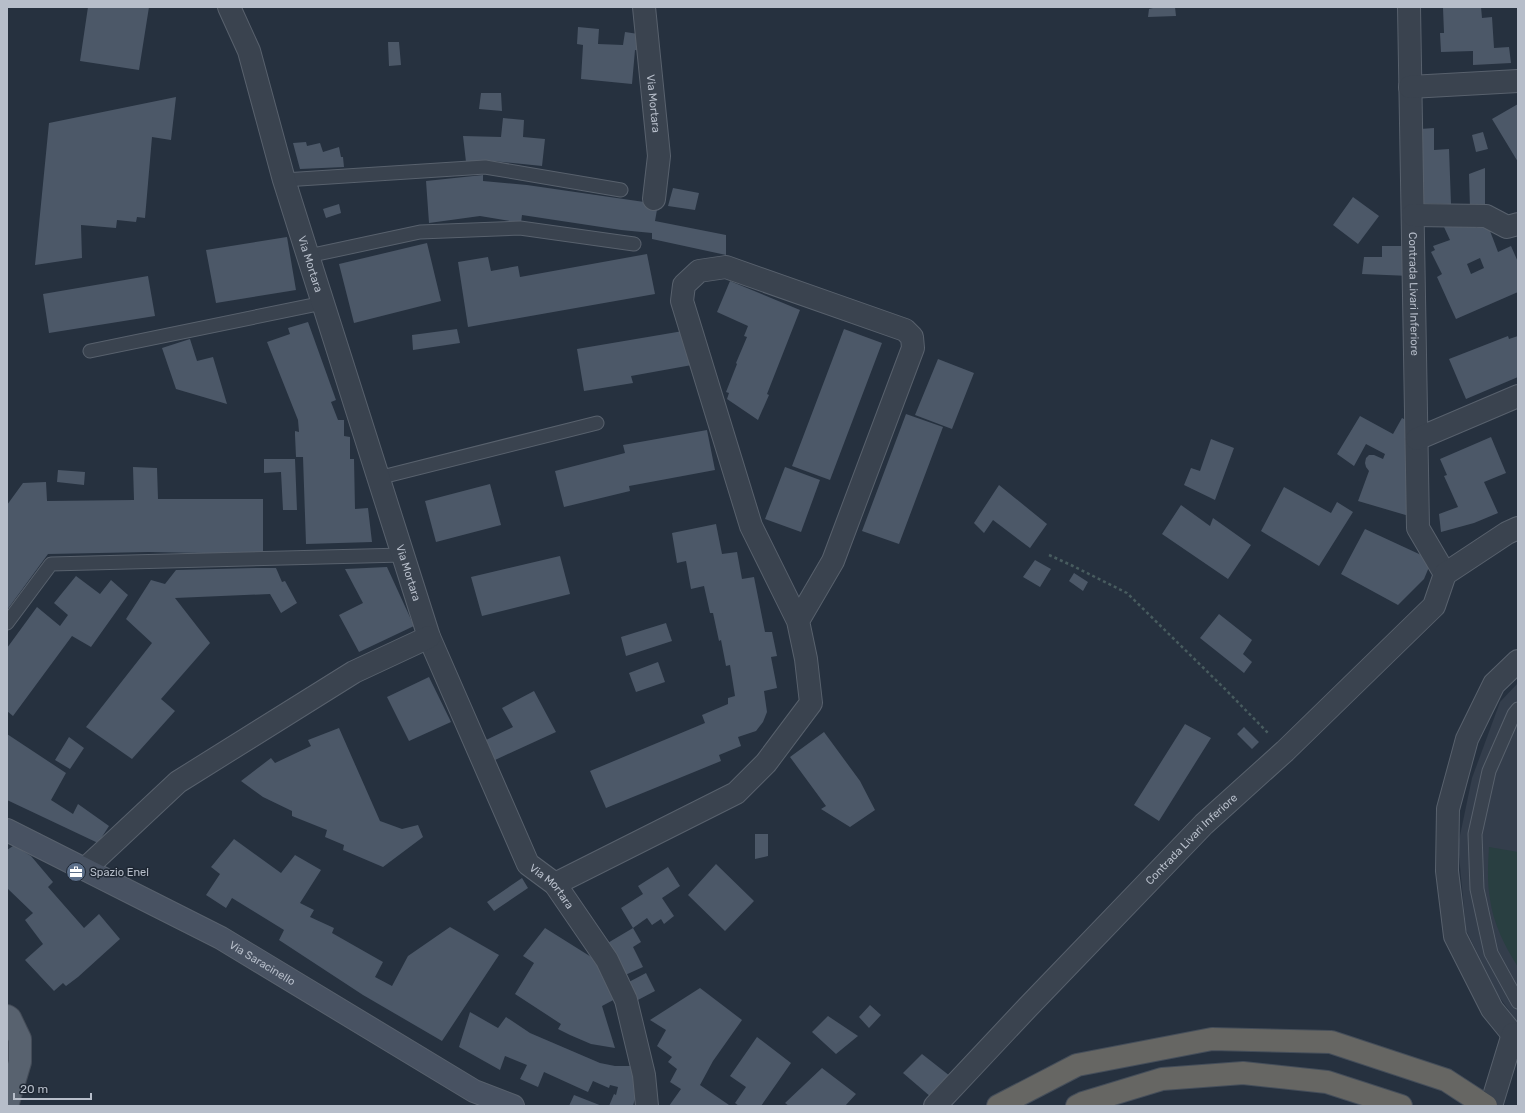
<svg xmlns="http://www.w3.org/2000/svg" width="1525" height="1113" viewBox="0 0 1525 1113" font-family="Rubik,sans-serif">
	<rect width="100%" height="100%" fill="#26313f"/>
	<path fill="#343e4c" d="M1518,683V1023L1498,995L1466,930L1458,845L1472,778L1500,702Z"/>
	<path fill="#293f41" d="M1489,847L1518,852V967C1505,947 1493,923 1490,899C1487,882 1488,864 1489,847Z"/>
	<path fill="#4c5868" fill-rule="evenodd" d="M88,7H149L139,70L80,61Z
		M1153,7H1175L1176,16L1148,17L1149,9L1153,8Z
		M1481,7L1482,18L1492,17L1494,48L1509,47L1511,63L1473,65V51L1441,52L1440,33H1444L1443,8Z
		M578,27L599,29L598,44L623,45L625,32L645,35L643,51L635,50L632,84L581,79L583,45L577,44Z
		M388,42H399L401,65L389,66Z
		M481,93H501L502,111L479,109Z
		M176,97L171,140L152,137L145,218L137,217L136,222L117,220L116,228L81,225L82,258L35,265L49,123Z
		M1518,104V162L1492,119Z
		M503,118L524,120L523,137L545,139L542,166L483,160L466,162L463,136L501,137Z
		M1434,128V150L1449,149L1451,204L1421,203L1420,129Z
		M1483,132L1488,149L1476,152L1472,135Z
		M306,142L307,146L320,143L323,152L339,147L341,157H343L344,167L300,169L293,143Z
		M1485,168V208H1470L1469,174Z
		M483,175V181L527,185L658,204L655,221L726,235V255L652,239V233L621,230L522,215L521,223L480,216L429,223L426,181Z
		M673,188L699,193L695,210L668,206Z
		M1353,197L1379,216L1358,244L1333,225Z
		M339,204L341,213L326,218L323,209Z
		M1461,220L1474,221L1476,228L1487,223L1498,252L1511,246L1518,262V292L1456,319L1437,277L1442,274L1431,252L1435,250L1433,246L1450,240L1444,227ZM1480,258L1484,268L1471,274L1467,264Z
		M287,237L296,290L216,303L206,250Z
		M427,243L441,301L354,323L339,264Z
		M1382,246H1409L1410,276L1362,274L1364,257H1382Z
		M647,254L655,294L468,327L458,262L488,257L491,271L518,266L520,277Z
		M148,276L155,316L49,333L43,294Z
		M730,281L800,310L767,394L769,395L758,420L727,399L729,393L726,392L737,364L736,363L747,337L744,336L748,326L717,312Z
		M308,322L336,400L331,402L338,420H344V436L350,437V459H354L355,509L368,508L372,542L306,544L303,457H296L295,435V431L299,432L298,420L267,342L290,334L288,328Z
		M457,329L460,343L413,350L412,335Z
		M844,329L882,343L830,480L792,466Z
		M683,331L692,365L631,376L633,383L584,391L577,349Z
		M1508,336L1509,339L1518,336V377L1466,399L1449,359Z
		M190,339L197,361L213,357L227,404L176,389L162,348Z
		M938,359L974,373L952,429L915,415Z
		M906,414L943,427L899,544L862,531Z
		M1360,416L1393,434L1402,418L1416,425L1409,516L1358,501L1369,471L1366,467L1365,463L1366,458L1369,455H1374L1383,459L1385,454L1366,444L1354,466L1337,454Z
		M707,430L715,470L629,486L630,491L564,507L555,471L625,453L623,445Z
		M1491,437L1506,473L1484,482L1498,513L1474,523L1441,532L1439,514L1458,507L1444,476L1447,475L1440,459Z
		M1211,439L1234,448L1215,500L1184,485L1191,468L1200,471Z
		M264,459H295L297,510H283L281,472L264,473Z
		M133,467L157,468L158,499H263V554L149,552L48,554L7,610V505L23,483L46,482L47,501L134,500Z
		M785,467L820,480L801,532L765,519Z
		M58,470L85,472L84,485L57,482Z
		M490,484L501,525L436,542L425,501Z
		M999,485L1047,524L1030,548L993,520L984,533L974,523Z
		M1284,487L1331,513L1337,502L1353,512L1319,566L1261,531Z
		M1181,505L1210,526L1213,518L1251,545L1228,579L1162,534Z
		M716,524L722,554L737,552L742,579L754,577L765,632H772L777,656L771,657L777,688L764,691L767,712L763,722L756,731L738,737L741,746L719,755L721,761L606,808L590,771L705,723L702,715L728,704V698L735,696L730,665L726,666L721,640L719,641L713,613H710L704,586L691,589L686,561L677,563L672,533Z
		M1365,529L1432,560L1424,579L1398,605L1341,574Z
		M560,556L570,594L482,616L471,577Z
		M1035,560L1051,569L1040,587L1023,577Z
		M387,567L414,626L359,652L339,615L363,603L345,569Z
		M255,568H276L282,582L285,581L297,603L281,613L270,594L175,598L210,643L161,699L175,711L132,759L86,727L152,643L126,619L151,580L165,584L176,570Z
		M1074,573L1088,582L1083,591L1069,581Z
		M76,576L100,594L111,580L128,595L91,647L72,636L13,716L7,711V648L37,607L60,626L68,615L54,603Z
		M1219,614L1252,640L1243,654L1252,662L1244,673L1200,638Z
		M666,623L672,641L626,656L621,637Z
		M658,662L665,682L636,692L629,673Z
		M429,677L451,722L409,741L387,697Z
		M534,691L556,732L495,760L486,740L513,727L502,708Z
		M1185,724L1211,738L1159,821L1134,805Z
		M1244,727L1259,742L1252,749L1237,734Z
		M339,728L380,821L402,829L418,825L423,837L383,867L343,850L344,845L325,837L327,830L292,816V811L263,797L241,781L271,758L275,763L311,746L308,740Z
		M824,732L860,781L875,810L850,827L821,809L826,806L790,757Z
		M7,734L66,773L51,800L73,814L78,804L109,826L98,843L7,800Z
		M69,737L84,748L70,769L55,760Z
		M755,834H768V856L755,859Z
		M234,839L281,873L295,855L321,870L300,903L314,910L310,917L334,928L332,933L383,962L375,977L392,986L408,956L450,927L499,955L442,1041L363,995L279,940L284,930L232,898L226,908L206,895L220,874L211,867Z
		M13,846H15L31,856L53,882L48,887L84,928L99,914L120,939L78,977L66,986L63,983L54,991L25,960L43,944L25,920L33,913L7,888V850Z
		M716,864L754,901L725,931L688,895Z
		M668,867L680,886L662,898L674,916L664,924L661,919L652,925L647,918L633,928L621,908L643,894L638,886Z
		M522,878L528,888L494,911L487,902Z
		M545,928L604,965L619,997L602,1006L615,1048L591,1044L570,1035L558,1029L561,1024L515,994L534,963L523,956Z
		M633,928L641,942L633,947L643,967L623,976L606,944Z
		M646,973L655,991L636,1001L627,983Z
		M700,988L742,1020L713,1061L700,1085L729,1105L669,1106L681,1089L670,1082L677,1069L668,1062L672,1057L657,1046L666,1030L650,1020Z
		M870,1005L881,1015L869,1028L859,1017Z
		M470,1012L498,1028L506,1017L530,1033L600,1063L615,1066H632L636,1095L633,1106H609L614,1094L616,1095L618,1087L610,1085L609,1088L593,1081L588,1092L544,1072L538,1087L520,1079L527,1065L505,1056L500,1070L459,1047Z
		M828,1016L858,1036L836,1054L812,1032Z
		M757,1037L791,1063L761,1106H739L735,1103L746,1087L730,1076Z
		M922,1054L950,1076L931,1097L903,1073Z
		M822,1068L856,1094L845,1106H789L785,1103Z
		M574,1095L602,1106H569Z"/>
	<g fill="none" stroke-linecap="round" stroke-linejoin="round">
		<defs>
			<path id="service" d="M284,180L485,167L621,190
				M308,256L420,232L520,228L634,244
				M90,351L323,303
				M378,478L597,423
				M7,623L51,564L403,555
				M1518,709L1514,714L1489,771L1475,834L1477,889L1491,953L1518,1002"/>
			<g id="minor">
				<path id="s1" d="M229,7L249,51L284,180L308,256L429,637L528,864L555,884L607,960L626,1000L644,1075L647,1106"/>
				<path id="s2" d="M644,7L659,156L654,199"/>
				<path id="s3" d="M1409,7L1418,528L1445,574"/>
				<path d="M1410,87L1518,81"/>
				<path d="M1413,215L1486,216L1507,227L1518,224"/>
				<path d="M1417,439L1518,396"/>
				<path d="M1518,661L1494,684L1467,739L1448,809L1447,871L1455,936L1492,1009L1518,1041"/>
				<path d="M85,869L178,782L354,672L429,637"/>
				<path d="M555,884L736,793L766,763L811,703L806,659L798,621L751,526L682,301L684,285L699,271L726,267L905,330L912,337L913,348L833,561L798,621"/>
				<path id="s4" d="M935,1106L1027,1008L1204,824L1285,751L1434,606L1445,574L1507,533L1518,528"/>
				<path d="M1491,1106L1513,1034"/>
			</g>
			<g id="secondary">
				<path id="s5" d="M7,830L221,938L474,1091L513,1106"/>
			</g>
			<path id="primary" d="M7,1016L10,1018L20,1039V1062L7,1106"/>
			<path id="trunk" d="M998,1106L1077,1065L1212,1039L1331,1042L1446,1080L1486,1106
				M1077,1106L1083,1103L1162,1079L1243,1073L1327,1082L1401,1106"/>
		</defs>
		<use href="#service" stroke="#58616d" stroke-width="15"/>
		<use href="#minor" stroke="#58616d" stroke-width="24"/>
		<use href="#secondary" stroke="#58616d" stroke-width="24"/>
		<use href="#primary" stroke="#444c58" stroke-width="24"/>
		<use href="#trunk" stroke="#454e5a" stroke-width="24"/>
		<path stroke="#485c5f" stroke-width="2.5" stroke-dasharray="3 3" stroke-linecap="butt" d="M1049,555L1073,566L1127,593L1225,689L1268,733"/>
		<use href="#service" stroke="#3a434f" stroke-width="13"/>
		<use href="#minor" stroke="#3a434f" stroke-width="22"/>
		<use href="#secondary" stroke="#485262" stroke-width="22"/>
		<use href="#primary" stroke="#58626f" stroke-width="22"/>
		<use href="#trunk" stroke="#666663" stroke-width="22"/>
	</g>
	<defs>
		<symbol id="office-disc" viewBox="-11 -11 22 22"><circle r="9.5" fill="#5c6f8a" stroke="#1f2834"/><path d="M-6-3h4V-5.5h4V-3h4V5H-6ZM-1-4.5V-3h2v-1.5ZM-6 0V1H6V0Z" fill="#fff"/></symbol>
	</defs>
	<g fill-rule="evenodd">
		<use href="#office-disc" x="65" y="861" width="22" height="22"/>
	</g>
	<g text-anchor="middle" stroke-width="3" stroke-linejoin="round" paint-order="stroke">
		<g font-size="11" fill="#b7beca" stroke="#1f2834">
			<text dy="4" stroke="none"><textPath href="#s2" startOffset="97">Via Mortara</textPath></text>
			<text dy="4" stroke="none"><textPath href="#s1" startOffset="270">Via Mortara</textPath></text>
			<text dy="4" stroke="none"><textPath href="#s3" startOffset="287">Contrada Livari Inferiore</textPath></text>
			<text dy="4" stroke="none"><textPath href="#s1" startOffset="594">Via Mortara</textPath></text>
			<text dy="4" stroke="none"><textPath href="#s4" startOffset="370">Contrada Livari Inferiore</textPath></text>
			<text dy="4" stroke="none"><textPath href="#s1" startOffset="942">Via Mortara</textPath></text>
			<text dy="4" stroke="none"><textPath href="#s5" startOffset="288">Via Saracinello</textPath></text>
		</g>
		<g font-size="11" fill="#b7beca" stroke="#1f2834" text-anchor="start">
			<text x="90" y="876">Spazio Enel</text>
		</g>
	</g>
	<rect width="1525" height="1113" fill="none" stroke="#b7beca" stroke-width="16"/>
	<path d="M14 1093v6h77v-6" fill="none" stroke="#b7beca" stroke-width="2"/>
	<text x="20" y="1093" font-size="12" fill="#b7beca" stroke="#1f2834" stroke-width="3" paint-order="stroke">20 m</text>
</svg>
